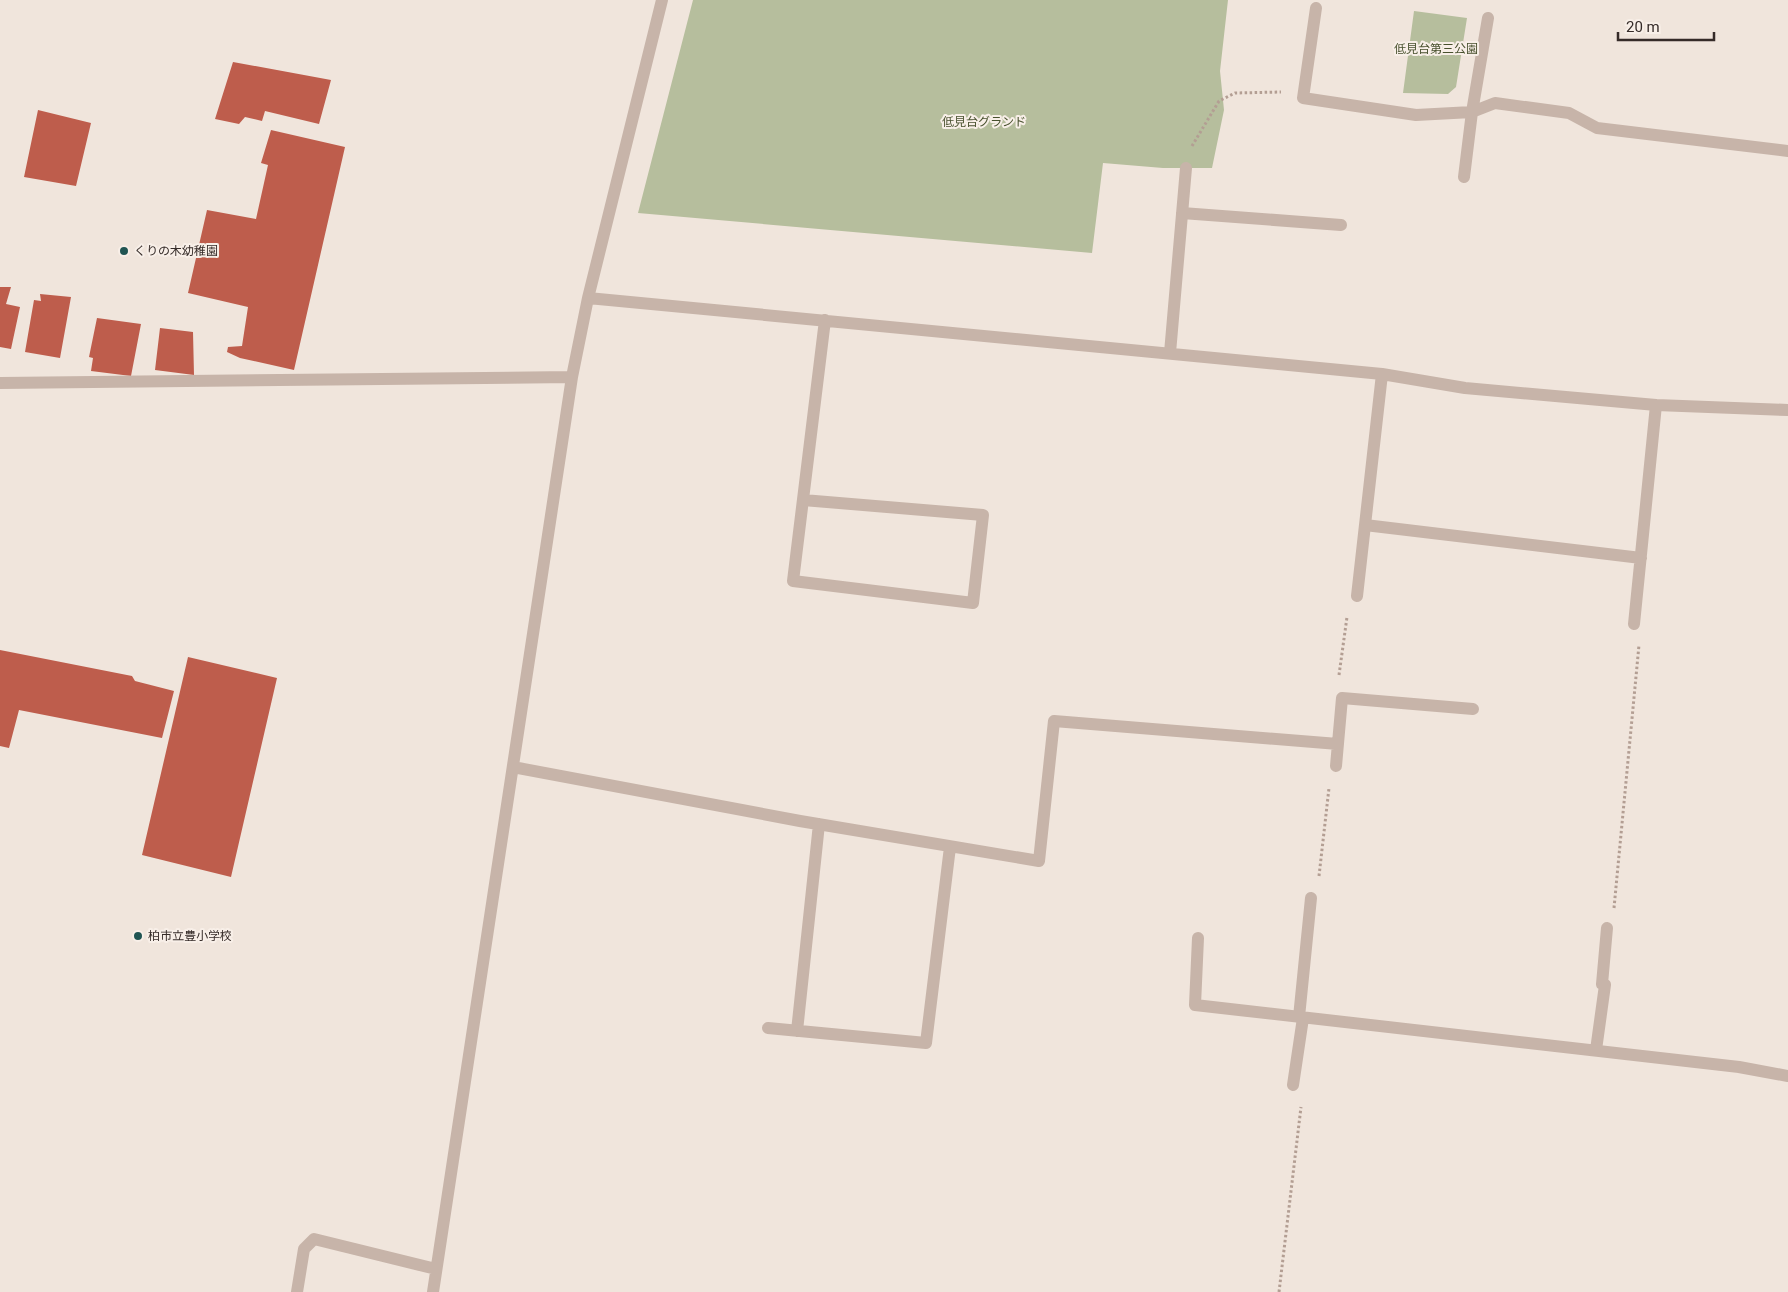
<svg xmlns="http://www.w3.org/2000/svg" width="1788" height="1292" viewBox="0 0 1788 1292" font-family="Roboto,'Noto Sans JP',sans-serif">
	<rect width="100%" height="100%" fill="#f0e5dc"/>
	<path fill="#b6be9d" d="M693,0H1228L1220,71L1224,110L1212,168H1163L1103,163L1092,253L638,213Z
		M1414,11L1467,18L1456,87L1448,94L1403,93Z"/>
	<path fill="#be5d4c" d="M233,62L331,80L319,124L265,111L262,121L245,117L239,124L215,119Z
		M38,110L91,123L76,186L24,177Z
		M271,130L345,147L294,370L240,358L227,352L228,347L242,346L248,307L188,293L207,210L256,219L268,165L261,163Z
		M0,287H11L6,304L20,307L11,349L0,347Z
		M40,294L71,297L60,358L25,352L34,300L41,301Z
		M97,318L141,324L131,376L91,371L93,358L89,357Z
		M160,328L193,332L194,375L155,370Z
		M0,650L132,676L135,681L174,691L162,738L19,710L9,748L0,746Z
		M188,657L277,678L231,877L142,855Z"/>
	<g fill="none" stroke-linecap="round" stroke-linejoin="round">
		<path stroke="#b39e93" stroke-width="3" stroke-dasharray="2.5 2.5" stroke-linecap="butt" d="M1192,146L1219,101L1235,93L1281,92
			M1339,675L1347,617
			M1319,876L1329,788
			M1614,908L1639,645
			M1279,1292L1301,1107"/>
		<path stroke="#c7b4a9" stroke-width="12" d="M1316,8L1303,98L1416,115L1472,112L1495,103L1569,113L1597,128L1788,151
			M1464,177L1472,112L1488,18
			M1182,213L1341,225
			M588,298L1382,374L1465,388L1656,405L1788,410
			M1170,353L1186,168
			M0,383L572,377
			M803,500L983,515L973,603L793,581L825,320
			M1365,525L1641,558
			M1357,596L1382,374
			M1634,624L1656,405
			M1336,766L1342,698L1473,709
			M513,767L800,821L1039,861L1054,721L1338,744
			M1198,938L1195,1005L1739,1067L1788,1076
			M1299,1017L1311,898
			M768,1028L926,1043L950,847
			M797,1031L819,824
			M1596,1050L1605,985L1602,984L1607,928
			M1293,1085L1303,1018
			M297,1292L304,1249L314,1239L436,1269
			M433,1292L572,377L588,298L662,0"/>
	</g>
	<g fill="#205452" stroke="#f8efe8" stroke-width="2">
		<circle cx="124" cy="251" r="5"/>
		<circle cx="138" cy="936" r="5"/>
	</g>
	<g text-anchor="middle" stroke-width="4" stroke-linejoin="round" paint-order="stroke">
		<g font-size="12" fill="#48512e" stroke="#f8efe8">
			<text x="1436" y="53">低見台第三公園</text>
			<text x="984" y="126">低見台グランド</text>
		</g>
		<g font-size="12" fill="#352b28" stroke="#f8efe8" text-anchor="start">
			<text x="134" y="255">くりの木幼稚園</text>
			<text x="148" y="940">柏市立豊小学校</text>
		</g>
	</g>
	<path d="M1618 32v8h96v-8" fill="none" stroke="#352b28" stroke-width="2.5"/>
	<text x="1626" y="32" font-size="15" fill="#352b28" stroke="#f8efe8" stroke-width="4" paint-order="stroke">20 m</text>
</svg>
